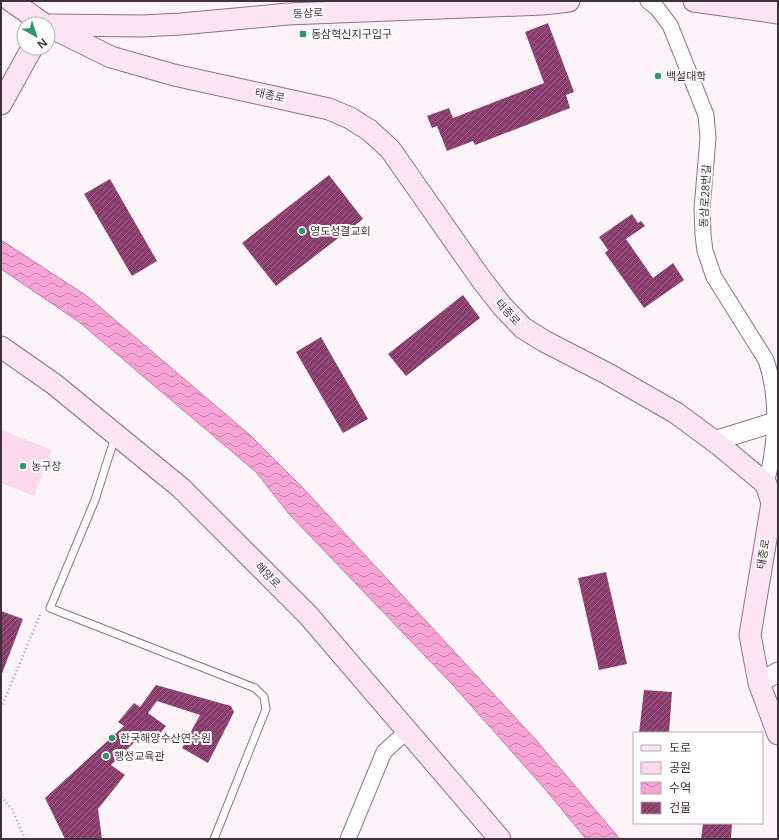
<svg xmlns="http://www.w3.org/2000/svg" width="779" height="840" viewBox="0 0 779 840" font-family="'Noto Sans','Noto Sans KR',sans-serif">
	<defs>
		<pattern id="water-waves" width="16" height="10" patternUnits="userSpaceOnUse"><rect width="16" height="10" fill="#f7a2d4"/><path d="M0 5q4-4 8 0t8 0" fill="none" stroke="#c985ad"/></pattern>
		<pattern id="building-hatch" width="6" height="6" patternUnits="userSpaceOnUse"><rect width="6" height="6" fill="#883d6c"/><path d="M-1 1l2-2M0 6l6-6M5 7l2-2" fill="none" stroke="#975e82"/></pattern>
	</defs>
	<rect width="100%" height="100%" fill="#fcf4f8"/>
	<path fill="#fcd9ec" d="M1,430L52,450L34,496L1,483Z"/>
	<path fill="url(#water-waves)" stroke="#c080a6" d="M1,240L87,296L250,435L304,489L537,741L620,839H586L545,789L450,682L289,514L256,472L79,322L1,269Z"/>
	<path fill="url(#building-hatch)" d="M548,23L574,92L566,95L570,108L475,145L473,141L447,151L437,126L432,128L427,116L449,108L453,118L544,83L525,32Z
		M329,175L363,219L276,286L242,243Z
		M110,179L157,261L132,276L84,194Z
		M632,214L638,223L641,221L645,226L626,239L653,278L673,263L684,280L644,308L605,253L608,250L599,237Z
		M463,295L480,318L406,376L388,354Z
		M321,337L368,419L343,433L296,352Z
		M606,572L627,664L599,670L578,578Z
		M1,611L23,619L1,676Z
		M156,685L231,706L234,712L208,763L182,748L200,715L157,701L148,713L166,726L151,744L140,737L111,765L125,775L98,809L102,839H65L45,798L124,726L118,722L134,703L140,707Z
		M644,690L672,692L669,733H639Z
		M703,823H732L731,839H701Z"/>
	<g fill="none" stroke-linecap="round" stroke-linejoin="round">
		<defs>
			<path id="service" d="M115,437L95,500L50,608L255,688L264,697L266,709L214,839"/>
			<path id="minor" d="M648,1L657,8L670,25L706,115L708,138L702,209L703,235L705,251L714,277L766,360C779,399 776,444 766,484
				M348,839L384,752L407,731"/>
			<path id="tertiary" d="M714,441L775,422
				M759,683L778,672"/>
			<path id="secondary" d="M11,1L44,24
				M694,1L778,13
				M51,25L142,26L181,24L288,14L543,4L569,1
				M48,26L111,57L174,75L329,109L350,118L369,130L390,149L481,279L502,306L523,328L544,341L608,374L676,413L718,444L766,484L772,503L750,635L759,683L778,734
				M1,104L32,48
				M1,347L54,384L181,488L308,615L500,839"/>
		</defs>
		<use href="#service" stroke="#917083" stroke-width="9"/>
		<use href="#minor" stroke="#917083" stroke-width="17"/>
		<use href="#tertiary" stroke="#917083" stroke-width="21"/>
		<use href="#secondary" stroke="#917083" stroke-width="23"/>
		<path stroke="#a69ca2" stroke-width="2.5" stroke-dasharray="1 3" stroke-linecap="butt" d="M1,708L40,615
			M1,797L12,809L25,839"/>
		<use href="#service" stroke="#fff" stroke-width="7"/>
		<use href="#minor" stroke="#fff" stroke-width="15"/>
		<use href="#tertiary" stroke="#fff" stroke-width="19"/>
		<use href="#secondary" stroke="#fce5f3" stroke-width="21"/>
	</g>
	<g fill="#31946e" stroke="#fff" stroke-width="1.5">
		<rect x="299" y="30" width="8" height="8" rx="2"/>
		<circle cx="658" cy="76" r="4"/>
		<circle cx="302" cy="231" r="4"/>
		<circle cx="23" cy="466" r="4"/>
		<circle cx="112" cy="738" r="4"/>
		<circle cx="106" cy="756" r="4"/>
	</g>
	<g text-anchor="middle" stroke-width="4" stroke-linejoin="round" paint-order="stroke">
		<g font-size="11" fill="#3f3139" stroke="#fff">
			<text transform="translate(308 13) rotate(-3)" y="4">동삼로</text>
			<text transform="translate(270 95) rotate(12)" y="4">태종로</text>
			<text transform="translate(705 196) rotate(-87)" y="4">동삼로28번길</text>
			<text transform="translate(508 312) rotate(48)" y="4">태종로</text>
			<text transform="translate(763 554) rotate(-80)" y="4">태종로</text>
			<text transform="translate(268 575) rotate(45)" y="4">해양로</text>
		</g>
		<g font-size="11" fill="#3f3139" stroke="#fff" text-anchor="start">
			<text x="311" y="38">동삼혁신지구입구</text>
			<text x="666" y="80">백설대학</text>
			<text x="310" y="235">영도성결교회</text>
			<text x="31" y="470">농구장</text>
			<text x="120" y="742">한국해양수산연수원</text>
			<text x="114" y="760">행정교육관</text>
		</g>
	</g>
	<rect width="779" height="840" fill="none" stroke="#3f3139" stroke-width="4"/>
	<rect x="633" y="732" width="130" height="92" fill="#ffffff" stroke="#b2adb0"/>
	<rect x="641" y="745" width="20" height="6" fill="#fce5f3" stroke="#b2adb0"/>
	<text x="669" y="752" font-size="12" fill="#3f3139">도로</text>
	<rect x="641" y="762" width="20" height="12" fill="#fcd9ec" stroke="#b2adb0"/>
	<text x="669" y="772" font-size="12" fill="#3f3139">공원</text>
	<rect x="641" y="782" width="20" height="12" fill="url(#water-waves)" stroke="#b2adb0"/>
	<text x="669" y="792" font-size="12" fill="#3f3139">수역</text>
	<rect x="641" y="802" width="20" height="12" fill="url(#building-hatch)" stroke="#b2adb0"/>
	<text x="669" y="812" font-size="12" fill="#3f3139">건물</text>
	<g transform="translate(36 36) rotate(141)"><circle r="19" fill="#ffffff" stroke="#b2adb0"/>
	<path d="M0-3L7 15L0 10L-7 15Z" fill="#31946e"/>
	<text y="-6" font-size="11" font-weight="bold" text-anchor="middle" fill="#3f3139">N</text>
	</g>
</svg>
